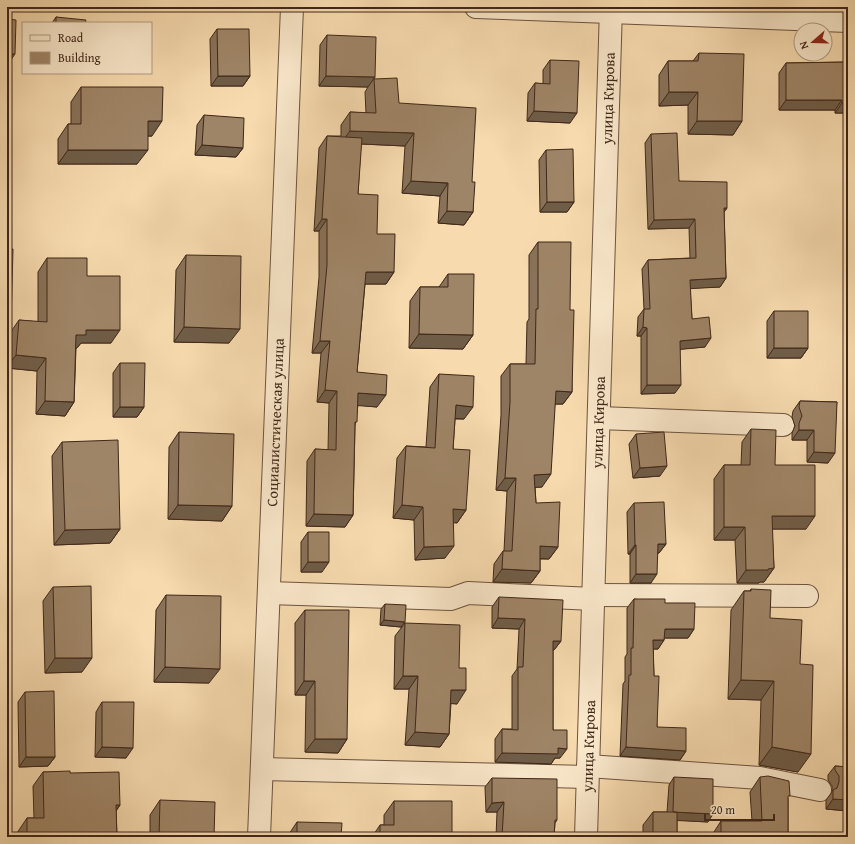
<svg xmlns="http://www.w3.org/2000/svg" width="855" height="844" viewBox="0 0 855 844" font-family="'Gentium Book Plus',serif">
	<rect width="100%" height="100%" fill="#f7dbaf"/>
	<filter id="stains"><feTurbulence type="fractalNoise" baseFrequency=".005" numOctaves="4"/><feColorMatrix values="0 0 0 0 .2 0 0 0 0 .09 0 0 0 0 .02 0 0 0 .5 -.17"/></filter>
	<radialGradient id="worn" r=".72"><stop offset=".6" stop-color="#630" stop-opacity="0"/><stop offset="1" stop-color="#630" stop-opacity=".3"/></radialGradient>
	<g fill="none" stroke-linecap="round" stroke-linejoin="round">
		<defs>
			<g id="minor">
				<path d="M476,7L848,21"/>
				<path d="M599,418L783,425"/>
				<path d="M269,593L451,599L468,593L593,599"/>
				<path d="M593,595L807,596"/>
				<path d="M588,766L760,778L820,790"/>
				<path d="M262,769L587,777"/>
				<path id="s1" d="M259,837L292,7"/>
				<path id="s2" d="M586,837L611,7"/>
			</g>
		</defs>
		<use href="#minor" stroke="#6d543e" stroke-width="24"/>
		<use href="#minor" stroke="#fae8cb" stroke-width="22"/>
	</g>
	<path fill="#897259" stroke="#3f2719" d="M56,17L85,23H52Z
		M217,29L250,76L243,86H211L210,39Z
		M327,35L375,77L374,79L399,103L472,182L473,212L464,225L438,223L440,196L402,193L405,146L361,144L358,194L394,272L386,284H365L357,372L377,407L358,405L355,426L353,515L345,527L306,526L307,461L315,449L328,450L329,403L317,402L321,353H312L319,277V231H314L319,148L327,136H341V125L350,112L366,113L365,92L368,87L319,86L320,45Z
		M699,53L742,121L733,135L688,134V105L659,106V75L668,61H693Z
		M550,60L570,123L527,121L528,93L535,83L543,84V70Z
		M848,62V113H835V110H779V73L786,63Z
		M81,87L152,136H148L137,164H58V139L68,124H71V102Z
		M204,115L243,148L236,157L195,155L197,125Z
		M651,134L679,181L727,208L724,212L726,278L720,287L690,288L692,319L705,347L680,349L675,393L641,394V336H637L638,317L644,309L642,269L648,260L690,258L689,228L648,229L645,143Z
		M546,150L574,202L567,212H540L539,160Z
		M538,242L570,310L572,392L563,404H555L542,487H535L536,503L558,547L549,559H540V571L531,583L493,582L494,564L503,551H504L507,491L496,490L501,415V376L510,364H526L527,322L529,319V255Z
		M186,255L229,343L174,342L176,270Z
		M47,258L87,276L111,343H81L77,348H76L74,402L65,416L36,414L37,371L7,368V361L10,333L19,320L38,322V272Z
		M448,274L473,335L463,349L409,348L410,301L420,287H439Z
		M774,311L808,348L801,358H767V321Z
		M120,363L144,407L137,417H113V373Z
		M439,374L464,419H455L453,449L466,510L457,523L453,522L445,558L415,560L414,520L393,518L397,458L406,446L426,447L430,387Z
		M800,401L837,402L828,463L807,462V440H792V433L795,426L792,417L793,411Z
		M751,429L775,465L806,529H772L774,568L764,582H760L759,583H737L735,540H714V479L724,465H741L742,442Z
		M179,432L232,506L222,521L168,519L169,447Z
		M636,434L660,476L633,478L629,444Z
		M62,442L120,529L110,543L54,545L52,456Z
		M634,503L666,544L659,553H657L651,583H630V554H628L627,512Z
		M308,532L322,572H301V542Z
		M53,587L82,672L45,673L43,601Z
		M751,589L770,618L798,772L759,765L761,700L728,699L731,610L744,591H750Z
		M166,595L209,683L154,682L156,610Z
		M499,597L561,641L554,650H553V730L560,758H555L551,764L495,762V739L502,729H512V676L517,669L519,629L492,628V607Z
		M634,599L665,603L694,629L688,638H664V640L658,649H653L654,676L657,727L686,751L680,760L620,756L623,684L625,681V657L627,654V608Z
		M385,604L401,627L380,625L381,609Z
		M305,610L347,739L338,753L305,752L306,695H295V623Z
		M405,623L457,704L451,703L449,734L440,747L405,745L409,689H394L395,636Z
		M25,692L55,757L48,766L19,767L18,702Z
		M102,702L126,758L95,757L96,712Z
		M835,766L848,767V811L826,809V800L832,792V786L828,780V775Z
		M43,772L70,773L120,805L116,811L117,837H17V833L27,818H34L33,786Z
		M674,777L708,822L677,820V837H643V825L653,812H667L669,785Z
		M760,777L788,798V837H712V835L721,821H752L750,792Z
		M492,778L557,820L555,823L554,837H496L497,812H486L485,787Z
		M160,800L214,837H150V815Z
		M394,801L452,837H372L380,825H384V815Z
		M297,822L341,837H287Z"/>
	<path fill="#6f5d48" stroke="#3f2719" d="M7,54H15L8,64H7Z
		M218,76H250L243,86H211Z
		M326,76L375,77L368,87L319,86Z
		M669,92H698L688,105L659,106Z
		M786,100H842L835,110H779Z
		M842,103H848V113H835Z
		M534,111L577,113L570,123L527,121Z
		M148,121H162L152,136H138Z
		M697,121H742L733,135L688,134Z
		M350,131L414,133L405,146L341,143Z
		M202,145L243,148L236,157L195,155Z
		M68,150H148L137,164H58Z
		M411,181L448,183L440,196L402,193Z
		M547,202H574L567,212H540Z
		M724,208H727L721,216Z
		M447,211L473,212L464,225L438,223Z
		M322,219H327L319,231H314Z
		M695,219L689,228L648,229L654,220Z
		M366,272H394L386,284H358Z
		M726,278L720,287L684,289L690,280Z
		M7,321L11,322L7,327Z
		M184,327L240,329L229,343L174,342Z
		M643,327L647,328L641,336H637Z
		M86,330H120L111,343H81L77,348H67L76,335Z
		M419,334L473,335L463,349L409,348Z
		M711,338L705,347L674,350L680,341Z
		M320,341H330L321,353H312Z
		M774,348H808L801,358H767Z
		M16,355L46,358L37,371L7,368V367Z
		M647,385H681L675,393L641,394Z
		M325,390L337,391L329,403L317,402Z
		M556,391L572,392L563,404H547Z
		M358,393L386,395L377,407L350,405Z
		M45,401L74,402L65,416L36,414Z
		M456,405L473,407L464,419L447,418Z
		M120,407H144L137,417H113Z
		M799,430H814L807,440H792Z
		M814,452L835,453L828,463L807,462Z
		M667,466L660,476L633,478L640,468Z
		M551,474L542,487L525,488L534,475Z
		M505,478H516L507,491L496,490Z
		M178,505L232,506L222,521L168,519Z
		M402,505L423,507L414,520L393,518Z
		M453,509L466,510L457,523L444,522Z
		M314,514L353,515L345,527L306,526Z
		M772,516H815L806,529H762Z
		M724,527H745L735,540H714Z
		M120,529L110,543L54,545L65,530Z
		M658,544H666L659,553H651Z
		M635,545H636L630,554H628Z
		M454,546L445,558L415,560L424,547Z
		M540,546L558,547L549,559L531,558Z
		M308,562H329L322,572H301Z
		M774,568L764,582H760L759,583H737L746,570Z
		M502,569L540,571L531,583L493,582Z
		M636,574H657L651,583H630Z
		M498,618L525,619L519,629L492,628Z
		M384,620L405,622L401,627L380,625Z
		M665,629H694L688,638H658Z
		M653,640H664L658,649H646Z
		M553,641H561L554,650H546Z
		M55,658H92L82,672L45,673Z
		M165,667L220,669L209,683L154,682Z
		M403,676H418L409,689H394Z
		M741,680L774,681L761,700L728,699Z
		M304,681H315L306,695H295Z
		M451,690H466L457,704L442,703Z
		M415,732L449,734L440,747L405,745Z
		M315,739H347L338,753L305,752Z
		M102,747L133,748L126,758L95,757Z
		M626,747L686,751L680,760L620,756Z
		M772,747L811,754L798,772L759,765Z
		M558,748L567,749L560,758H555L551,764L495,762L502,753Z
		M26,757H55L48,766L19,767Z
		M833,799L848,800V811L826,809Z
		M504,802L497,812H486L492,803Z
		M116,805H120L110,820Z
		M673,812L713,814L708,822L667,820Z"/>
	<path fill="#9f8567" stroke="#3f2719" d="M56,17L86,20L85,23H56Z
		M7,19L16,20L15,54H7Z
		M217,29H249L250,76H218Z
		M327,35L376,37L375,77L326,76Z
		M699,53L744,54L742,121H697L698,92H669L668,61H698Z
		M550,60L579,61L577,113L534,111L535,83L550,84Z
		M848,62V103H842V100H786V63Z
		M397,78L399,103L476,108L472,182H475L473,212L447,211L448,183L411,181L414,133L350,131V112L376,113L374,79Z
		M81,87H163L162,121H148V150H68V124H81Z
		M204,115L244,118L243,148L202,145Z
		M677,133L679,181L727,182V208H724L726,278L690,280L692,319L709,317L711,338L680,341L681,385H647V328L643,327L644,309H650L648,260L696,258L695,219L654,220L651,134Z
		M327,136L362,138L358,194L378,195L377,234H395L394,272H366L357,372L387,375L386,395L358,393L357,422H355L353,515L314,514L315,449L336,450L337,391L325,390L330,341H320L327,265V219H322Z
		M573,149L574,202H547L546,150Z
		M538,242H571L570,310H574L572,392L556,391L551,474L534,475L536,503L560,502L558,547L540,546V571L502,569L503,551H512L516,478H505L510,402V364H535L536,309H538Z
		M7,249H13L11,322L7,321Z
		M186,255L241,256L240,329L184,327Z
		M47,258H87V276H120V330H86V335H76L74,402L45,401L46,358L16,355L19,320L47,322Z
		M448,274H474L473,335L419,334L420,287H448Z
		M774,311H808V348H774Z
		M120,363H145L144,407H120Z
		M439,374L474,376L473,407L456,405L453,449L470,450L466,510L453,509L454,546L424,547L423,507L402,505L406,446L435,448Z
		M800,401L837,402L835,453L814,452V430H799V423L802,416L799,407Z
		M751,429L776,430L775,465H815V516H772L774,568L768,569V570H746L745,527H724V465H750Z
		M179,432L234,434L232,506L178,505Z
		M664,432L667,466L640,468L636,434Z
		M118,440L120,529L65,530L62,442Z
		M664,502L666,544H658L657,574H636V545H635L634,503Z
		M308,532H329V562H308Z
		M91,586L92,658H55L53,587Z
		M751,589L771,590L770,618L802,620L800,664L813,665L811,754L772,747L774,681L741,680L744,591H751Z
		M166,595L221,596L220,669L165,667Z
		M499,597L563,600L561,641H553V730H567V749L558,748V754L502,753V729L518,730V667H523L525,619L498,618Z
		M634,599H665V603H695L694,629H665L664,640H653L654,676H659L657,727L686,728V751L626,747L629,675H631V648H633Z
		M385,604L406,605L405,622L384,620Z
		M305,610H349L347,739H315V681H304Z
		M405,623L460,625L459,668H466V690H451L449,734L415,732L418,676H403Z
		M54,691L55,757H26L25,692Z
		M102,702H134L133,748L102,747Z
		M835,766L848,767V800L833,799V790L837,788L839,782V776L835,770Z
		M70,771V773L119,772L120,805H116L117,837H27V818H44L43,772Z
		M768,776L789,781L790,796H788V837H721V821H762L760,777Z
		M674,777L713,779V814L673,812Z
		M492,778L557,779V820H555L554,837H502L504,802L492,803Z
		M160,800L215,802L214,837H159Z
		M394,801H452V837H380V825H394Z
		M653,812H677V837H653Z
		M297,822L342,823L341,837H297Z"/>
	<g text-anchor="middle" stroke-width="3" stroke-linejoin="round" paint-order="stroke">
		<g font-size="15" fill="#3f2719" stroke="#fae8cb">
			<text dy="5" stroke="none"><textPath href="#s2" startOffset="739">улица Кирова</textPath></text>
			<text dy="5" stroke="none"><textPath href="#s1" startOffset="415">Социалистическая улица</textPath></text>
			<text dy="5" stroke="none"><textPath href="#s2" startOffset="415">улица Кирова</textPath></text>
			<text dy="5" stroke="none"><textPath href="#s2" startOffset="91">улица Кирова</textPath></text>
		</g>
	</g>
	<rect width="855" height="844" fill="none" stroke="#f7dbaf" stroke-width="24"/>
	<rect x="8" y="8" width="839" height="828" fill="none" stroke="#3f2719" stroke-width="2"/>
	<rect x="12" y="12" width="831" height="820" fill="none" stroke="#3f2719"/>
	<rect x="22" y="22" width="130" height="52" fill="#fae8cb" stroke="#af9b84"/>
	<rect x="30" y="35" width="20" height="6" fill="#fae8cb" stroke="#af9b84"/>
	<text x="58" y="42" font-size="12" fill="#3f2719">Road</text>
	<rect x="30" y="52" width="20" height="12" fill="#9f8567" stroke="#af9b84"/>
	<text x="58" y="62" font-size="12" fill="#3f2719">Building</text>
	<g transform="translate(813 42) rotate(250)"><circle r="19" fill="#fae8cb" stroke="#af9b84"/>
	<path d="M0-3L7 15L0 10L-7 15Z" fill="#8f2418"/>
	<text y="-6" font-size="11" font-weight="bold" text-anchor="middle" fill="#3f2719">N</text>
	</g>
	<path d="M705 814v6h69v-6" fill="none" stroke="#3f2719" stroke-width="2"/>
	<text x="711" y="814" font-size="12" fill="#3f2719" stroke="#fae8cb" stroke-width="3" paint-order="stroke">20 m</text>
	<rect width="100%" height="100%" filter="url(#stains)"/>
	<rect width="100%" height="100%" fill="url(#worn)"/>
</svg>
